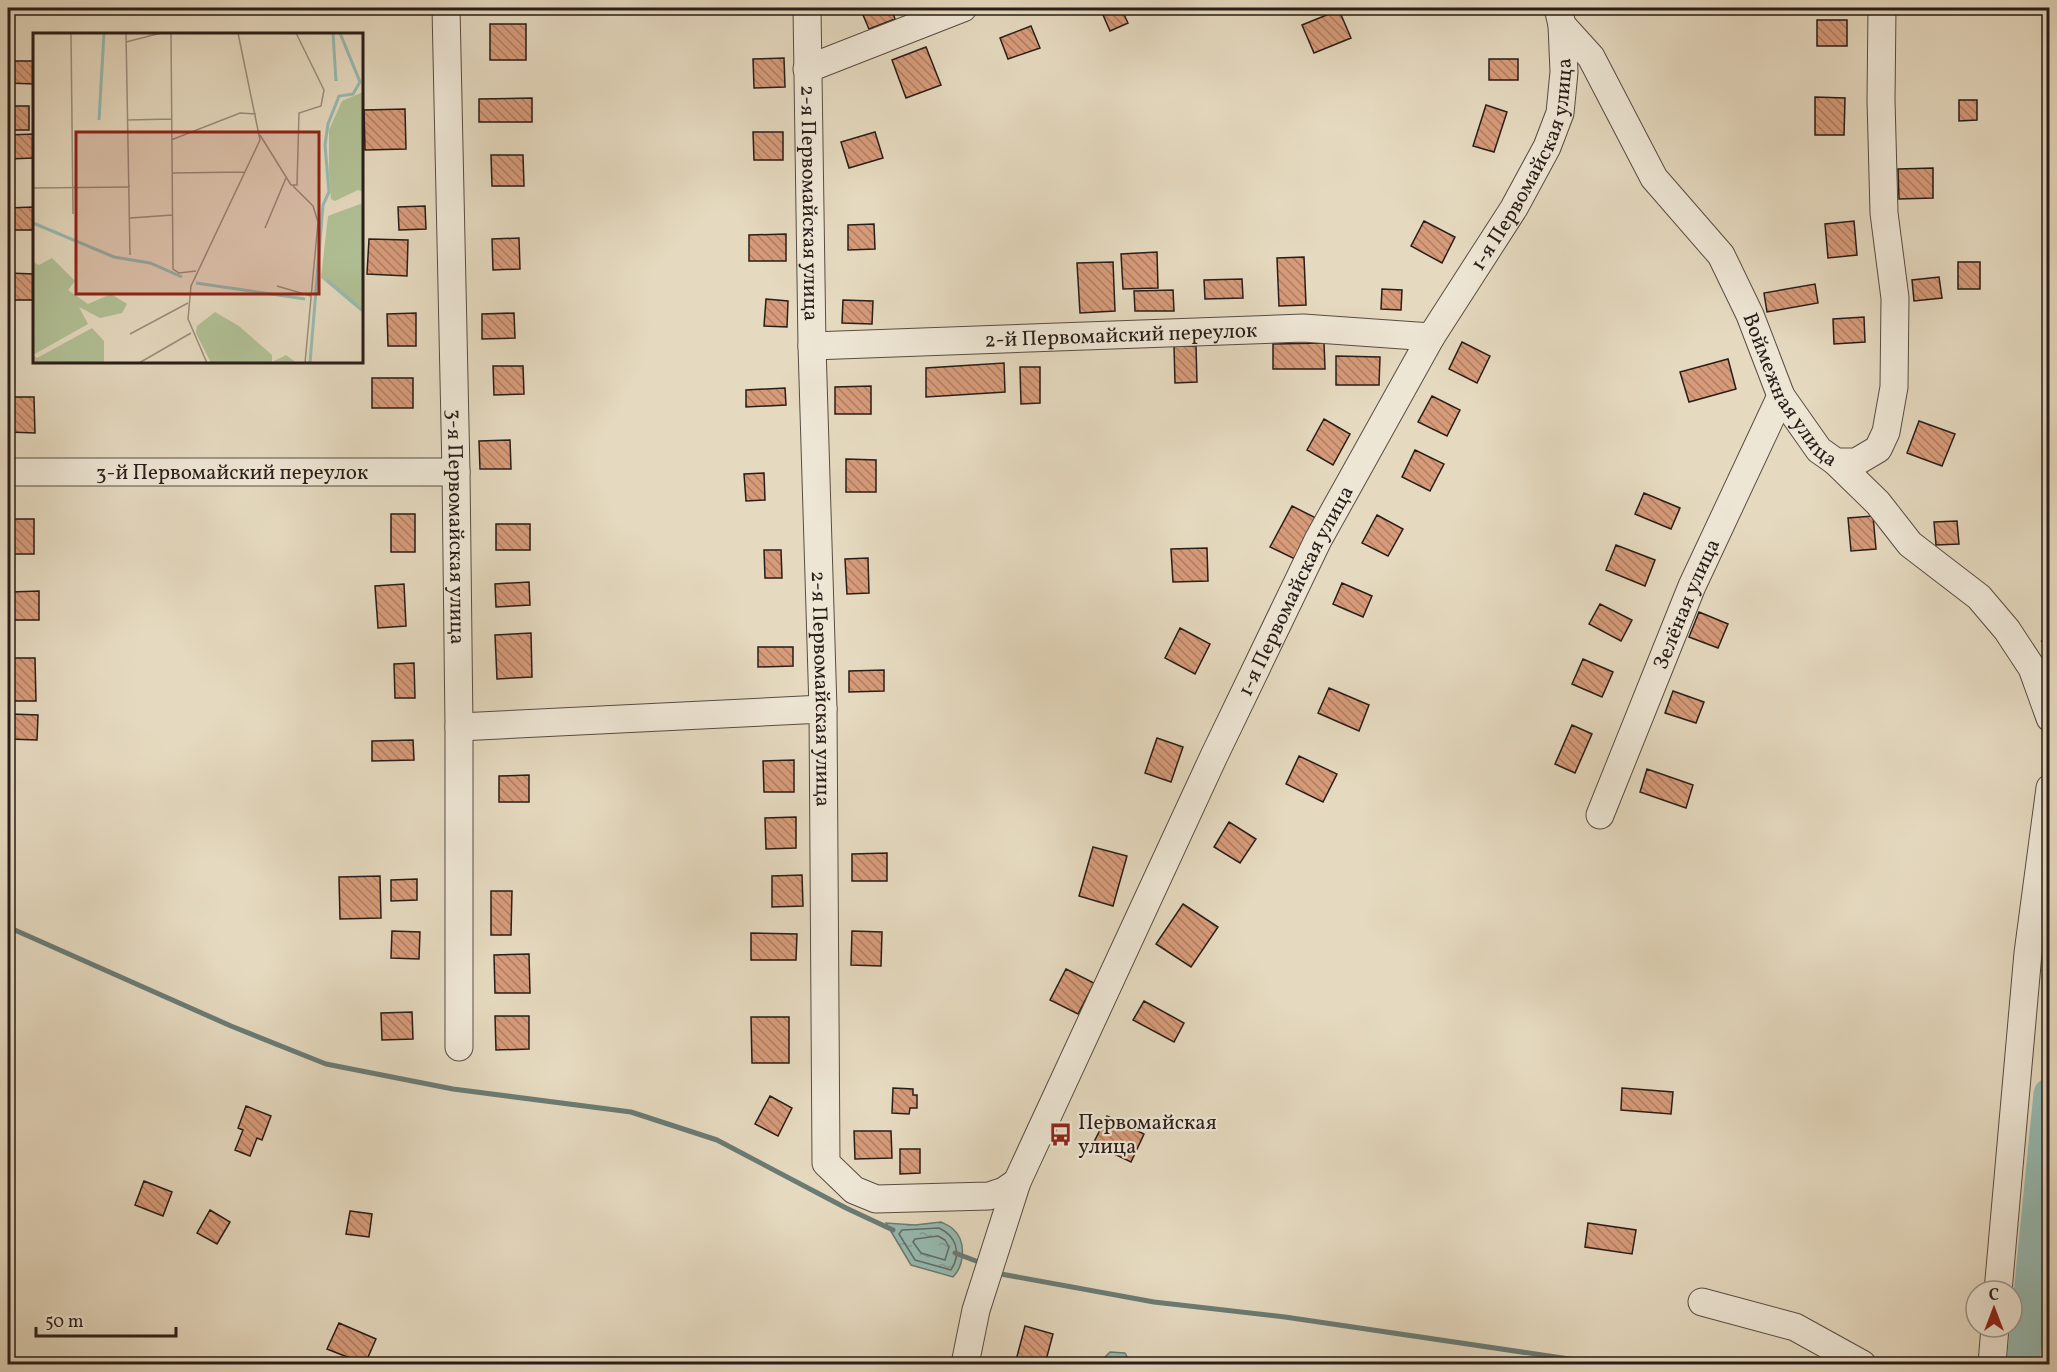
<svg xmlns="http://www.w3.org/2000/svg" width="2057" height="1372" viewBox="0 0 2057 1372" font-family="Vollkorn,serif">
	<defs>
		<pattern id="water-ripples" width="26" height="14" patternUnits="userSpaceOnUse" patternTransform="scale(1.5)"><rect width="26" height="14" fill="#96bab1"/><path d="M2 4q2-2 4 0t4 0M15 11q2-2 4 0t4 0" fill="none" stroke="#819f98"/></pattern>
		<pattern id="building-back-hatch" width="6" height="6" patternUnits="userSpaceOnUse" patternTransform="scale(1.5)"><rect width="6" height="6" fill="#d79b7a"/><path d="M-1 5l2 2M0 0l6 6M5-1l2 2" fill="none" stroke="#ae7e63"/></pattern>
	</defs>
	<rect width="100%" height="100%" fill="#e5d9bf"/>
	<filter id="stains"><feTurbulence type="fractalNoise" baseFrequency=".00333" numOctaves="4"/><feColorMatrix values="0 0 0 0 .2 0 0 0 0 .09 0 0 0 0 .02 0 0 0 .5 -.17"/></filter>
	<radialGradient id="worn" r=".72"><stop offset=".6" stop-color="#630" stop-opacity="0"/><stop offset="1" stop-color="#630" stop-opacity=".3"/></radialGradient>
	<path fill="url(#water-ripples)" stroke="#6a7b74" stroke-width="1.5" d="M941,1222C945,1224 950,1226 953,1229C967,1241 964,1266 953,1277L911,1265L886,1223L915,1225Z
		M1110,1352L1125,1353L1131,1364H1102V1360Z"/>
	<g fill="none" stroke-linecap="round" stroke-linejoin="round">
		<path stroke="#606c65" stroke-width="1.5" d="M939,1228C956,1236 962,1253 951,1270L915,1260L899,1234L902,1230Z
			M938,1236L945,1240L949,1247L945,1260L921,1253L913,1242L915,1239Z"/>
		<path stroke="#6a7b74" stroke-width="5" d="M8,927L231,1026L326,1064L453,1089L631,1112L717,1140L846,1208L893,1230
			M955,1253L976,1261
			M1001,1274L1154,1302L1285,1317L1603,1364"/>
		<path stroke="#96bab1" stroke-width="33" d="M2023,1364L2050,1094"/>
	</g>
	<path fill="url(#building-back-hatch)" stroke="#291d19" stroke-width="1.5" d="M860,8H891L895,19L869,29Z
		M1100,8H1121L1128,23L1110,31Z
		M1949,8H1978V11L1949,9Z
		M1339,10L1351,38L1314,53L1302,25Z
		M1817,20H1847V46H1817Z
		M490,24H526V60H490Z
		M1031,26L1040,48L1008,59L1000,38Z
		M926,47L941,85L906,98L892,60Z
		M784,58L785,87L754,88L753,59Z
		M1489,59H1518V80H1489Z
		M8,61H34V84L8,83Z
		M1815,97L1845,98L1844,135H1815Z
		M532,98V122H479V99Z
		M1959,100H1977V120L1959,121Z
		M1486,105L1507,112L1494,152L1473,146Z
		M8,106H29V130H8Z
		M405,109L406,149L365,150L364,110Z
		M753,132H783V160H754Z
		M875,132L883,158L849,168L841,142Z
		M34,134V158L8,159V135Z
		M491,155H523L524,186H492Z
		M1933,168V198L1899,199L1898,169Z
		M425,206L426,229L399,230L398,207Z
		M33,207V230H8V208Z
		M1424,221L1455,237L1442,263L1411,246Z
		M1854,221L1857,255L1828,258L1825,224Z
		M874,224L875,249L848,250V225Z
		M786,234V261H749V235Z
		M519,238L520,269L493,270L492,239Z
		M369,239L408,240L407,276L367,274Z
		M1157,252L1158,288L1123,289L1121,254Z
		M1304,257L1306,305L1279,306L1277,258Z
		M1113,262L1115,311L1080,313L1077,263Z
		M1958,262H1980V289H1958Z
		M8,273L34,274V300H8Z
		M1939,277L1942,298L1914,301L1912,280Z
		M1242,279L1243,298L1205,299L1204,280Z
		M1815,284L1818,303L1767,312L1764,293Z
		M1382,289L1402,290L1401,310L1381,309Z
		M1173,290L1174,311H1135L1134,291Z
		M766,299L788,301L787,327L764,326Z
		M843,300L873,301L872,324L842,323Z
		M416,313V346H388L387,314Z
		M514,313L515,338L482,339V314Z
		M1864,317L1865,342L1834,344L1833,319Z
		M1462,342L1490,356L1477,383L1449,369Z
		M1324,343L1325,369H1273V344Z
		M1174,346H1196L1197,382L1175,383Z
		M1336,356L1380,357L1379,385H1336Z
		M1728,359L1736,389L1689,402L1680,372Z
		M1004,363L1005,392L926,397V368Z
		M493,366H523L524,394L494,395Z
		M1020,367H1040V403L1021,404Z
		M372,378H413V408H372Z
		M871,386V414H835V387Z
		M785,388L786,405L746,407V390Z
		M1432,396L1460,410L1447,436L1418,422Z
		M8,397H34L35,433L8,432Z
		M1324,419L1350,434L1333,465L1307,450Z
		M1919,421L1955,434L1942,466L1907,453Z
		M510,440L511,469H480L479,441Z
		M1415,450L1444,464L1430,491L1402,477Z
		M846,459L876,460V492H846Z
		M764,473L765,500L746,501L744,474Z
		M1644,493L1680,508L1671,529L1635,514Z
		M1292,506L1316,518L1295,559L1270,547Z
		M391,514H415V552H391Z
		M1377,515L1403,529L1388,556L1362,543Z
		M1873,516L1876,549L1851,551L1848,518Z
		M9,519H34V554H9Z
		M1957,521L1959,544L1936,545L1934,522Z
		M496,524H530V550H496Z
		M1616,545L1655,560L1645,586L1606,570Z
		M1207,548L1208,581L1173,582L1171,549Z
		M764,550H781L782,578H765Z
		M868,558L869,593L847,594L845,559Z
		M529,582L530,605L496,607L495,584Z
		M1342,583L1372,596L1363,617L1333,604Z
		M404,584L406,626L378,628L375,586Z
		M39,591V620H11V592Z
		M1600,604L1632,620L1621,641L1589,624Z
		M1699,612L1728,624L1718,648L1689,637Z
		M1180,628L1210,644L1195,674L1165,658Z
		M531,633L532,677L497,679L495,635Z
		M758,647H793V666L758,667Z
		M8,658H35L36,701H8Z
		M1583,659L1613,672L1602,697L1572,684Z
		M414,663L415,698H395L394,664Z
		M884,670V691L849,692V671Z
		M1329,688L1369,705L1359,731L1318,713Z
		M1673,691L1704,702L1696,723L1665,713Z
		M10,714L38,715L37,740L9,739Z
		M1572,725L1592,734L1575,773L1555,764Z
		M1157,738L1183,747L1171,782L1145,773Z
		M413,740L414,760L372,761V741Z
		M1299,756L1337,774L1323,802L1286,784Z
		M794,760V792H764L763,761Z
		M1647,769L1693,785L1686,808L1640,792Z
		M529,775V802H499V776Z
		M796,817V848L766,849L765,818Z
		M1229,822L1256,839L1240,863L1214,847Z
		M1093,847L1127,856L1113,906L1079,896Z
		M887,853V881H852V854Z
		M802,875L803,906L772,907V876Z
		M380,876L381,918L340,919L339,877Z
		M417,879V900L391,901V880Z
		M491,891H512L511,935H491Z
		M1183,904L1218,927L1191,967L1156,944Z
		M392,931L420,932L419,959L391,958Z
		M852,931L882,932L881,966L851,965Z
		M751,933L797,934L796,960H751Z
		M529,954L530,993H495L494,955Z
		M1066,969L1094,983L1078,1014L1050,1000Z
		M1144,1001L1184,1023L1174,1042L1133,1020Z
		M412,1012L413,1039L382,1040L381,1013Z
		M495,1016H529V1049L496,1050Z
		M751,1017H789V1063H752Z
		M893,1088L913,1089V1095H917V1108H910L909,1114L892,1113Z
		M1622,1088L1673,1092L1671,1114L1621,1110Z
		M770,1096L792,1108L778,1136L755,1124Z
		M246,1106L271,1116L262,1140L257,1138L250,1156L235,1150L243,1130L238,1128Z
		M1107,1116L1144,1134L1131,1162L1093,1144Z
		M854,1131H891L892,1158L855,1159Z
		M900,1149H920V1173L900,1174Z
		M144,1181L172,1192L163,1216L135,1205Z
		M210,1210L230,1222L217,1244L197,1233Z
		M350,1211L372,1214L369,1237L346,1234Z
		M1588,1223L1636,1230L1632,1254L1585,1247Z
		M339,1323L376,1339L365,1364L327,1349Z
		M1025,1326L1053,1334L1045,1364H1015Z"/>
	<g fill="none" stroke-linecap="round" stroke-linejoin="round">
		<defs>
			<g id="minor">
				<path id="s1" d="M446,8L456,472L459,727V1047"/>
				<path id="s2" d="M807,8L812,346L823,709L826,1163L854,1190L876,1199L989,1196L1004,1191L1017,1182"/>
				<path id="s3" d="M1562,25L1591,57L1654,178L1721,255L1750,315L1781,396L1819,450L1836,462H1856L1878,449L1886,432L1894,387L1895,298L1884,213L1881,100L1882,8"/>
				<path d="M807,69L963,8"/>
				<path id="s4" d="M812,346L1303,328L1431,337"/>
				<path d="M1836,462L1878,503L1910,544L1979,597L2007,630L2032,668L2050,718"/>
				<path id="s5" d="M8,472H456"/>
				<path d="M459,727L823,709"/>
				<path id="s6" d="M1600,815L1692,586L1781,396"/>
				<path d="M1998,1291L2028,953L2050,788"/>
				<path d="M1702,1302L1795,1327L1862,1364"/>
				<path id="s7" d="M965,1364L976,1310L1017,1182L1214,756L1318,540L1431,337L1514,208L1547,147L1560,113L1564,72L1562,25L1558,8"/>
				<path d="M1992,1364L1995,1327"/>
			</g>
		</defs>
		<use href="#minor" stroke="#584c42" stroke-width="29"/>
		<path stroke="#291d19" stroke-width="3" stroke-dasharray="1.5 3" stroke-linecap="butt" d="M2042,642L2050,624"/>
		<use href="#minor" stroke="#eee6d5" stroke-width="27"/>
	</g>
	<defs>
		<symbol id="bus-bare" viewBox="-9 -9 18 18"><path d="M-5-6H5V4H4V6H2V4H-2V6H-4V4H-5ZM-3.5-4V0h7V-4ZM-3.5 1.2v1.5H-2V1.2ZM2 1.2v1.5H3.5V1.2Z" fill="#8f2418" stroke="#eee6d5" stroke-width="2.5" paint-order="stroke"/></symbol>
	</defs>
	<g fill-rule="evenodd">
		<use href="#bus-bare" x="1044" y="1118" width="33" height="33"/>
	</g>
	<g text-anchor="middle" stroke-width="4.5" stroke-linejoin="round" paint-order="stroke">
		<g font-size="21" fill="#291d19" stroke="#eee6d5">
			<text dy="7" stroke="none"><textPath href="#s7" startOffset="1329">1-я Первомайская улица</textPath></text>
			<text dy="7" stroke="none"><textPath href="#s2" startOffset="195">2-я Первомайская улица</textPath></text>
			<text dy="7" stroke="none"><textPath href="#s4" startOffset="309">2-й Первомайский переулок</textPath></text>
			<text dy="7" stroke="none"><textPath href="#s3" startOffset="434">Воймежная улица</textPath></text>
			<text dy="7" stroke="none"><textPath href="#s5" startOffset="224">3-й Первомайский переулок</textPath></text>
			<text dy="7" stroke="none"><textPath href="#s1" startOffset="519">3-я Первомайская улица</textPath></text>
			<text dy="7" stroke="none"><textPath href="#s7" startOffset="843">1-я Первомайская улица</textPath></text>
			<text dy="7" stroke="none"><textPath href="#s6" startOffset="228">Зелёная улица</textPath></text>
			<text dy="7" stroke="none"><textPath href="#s2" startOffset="681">2-я Первомайская улица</textPath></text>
		</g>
		<g font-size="21" fill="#291d19" stroke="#eee6d5" text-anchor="start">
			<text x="1078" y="1129">Первомайская<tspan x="1078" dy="24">улица</tspan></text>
		</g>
	</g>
	<g transform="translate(33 33)">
		<rect width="330" height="330" fill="#e5d9bf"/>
		<path d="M330,59V159L325,157L302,168L298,166L296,138V97L309,68ZM330,170V280L288,245L295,183ZM19,225L42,248L35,257L55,271L78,261L94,271L89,280L67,285L46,274L55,291L0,322L4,325L59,295L71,308V330H0V229L6,232ZM182,279L206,293L239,322V329L253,322L264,330H178L163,300L164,293Z" fill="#b1c095"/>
		<path fill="none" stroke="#96bab1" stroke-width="3" d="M300,0L303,48M66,87L71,0M0,190L81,224L117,230L149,244M294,247L330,278M163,250L272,266M277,330L290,172L296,159L292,112L295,91L306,63L320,61L327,49L307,0"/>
		<path fill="none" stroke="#9a8e7d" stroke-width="1.5" d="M38,0L40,181M93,0L97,222M138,0L140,236L146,240L163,238M93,9L128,0M95,87L138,86M227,102L258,152H264L266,80L288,73L291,57L263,0M138,107L207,80L223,81M139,140L212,139M260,153L280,173L285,189L272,330M0,155L97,154M97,185L140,182M232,195L253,145M244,253L278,263M97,301L155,270M106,330L158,300M174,330L155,286L158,253L227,107L205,0"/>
		<path fill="#8f2418" fill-opacity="0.15" stroke="#8f2418" stroke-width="3" d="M43,99H286V261H43Z"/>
		<rect width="330" height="330" fill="none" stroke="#291d19" stroke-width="3"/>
	</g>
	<rect width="2057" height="1372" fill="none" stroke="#e5d9bf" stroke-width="30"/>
	<rect x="9" y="9" width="2039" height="1354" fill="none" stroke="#291d19" stroke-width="3"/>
	<rect x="15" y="15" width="2027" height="1342" fill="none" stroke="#291d19" stroke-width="1.5"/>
	<g transform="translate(1994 1309)"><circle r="28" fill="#eee6d5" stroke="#9f968a" stroke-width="1.5"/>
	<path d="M0-4.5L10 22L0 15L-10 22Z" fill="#8f2418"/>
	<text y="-9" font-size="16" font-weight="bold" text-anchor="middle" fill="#291d19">С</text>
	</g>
	<path d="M36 1327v9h140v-9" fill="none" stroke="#291d19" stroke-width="3"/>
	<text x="45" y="1327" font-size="18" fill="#291d19" stroke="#eee6d5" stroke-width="4.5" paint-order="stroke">50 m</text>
	<rect width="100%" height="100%" filter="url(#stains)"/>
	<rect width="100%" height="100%" fill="url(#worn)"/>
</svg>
